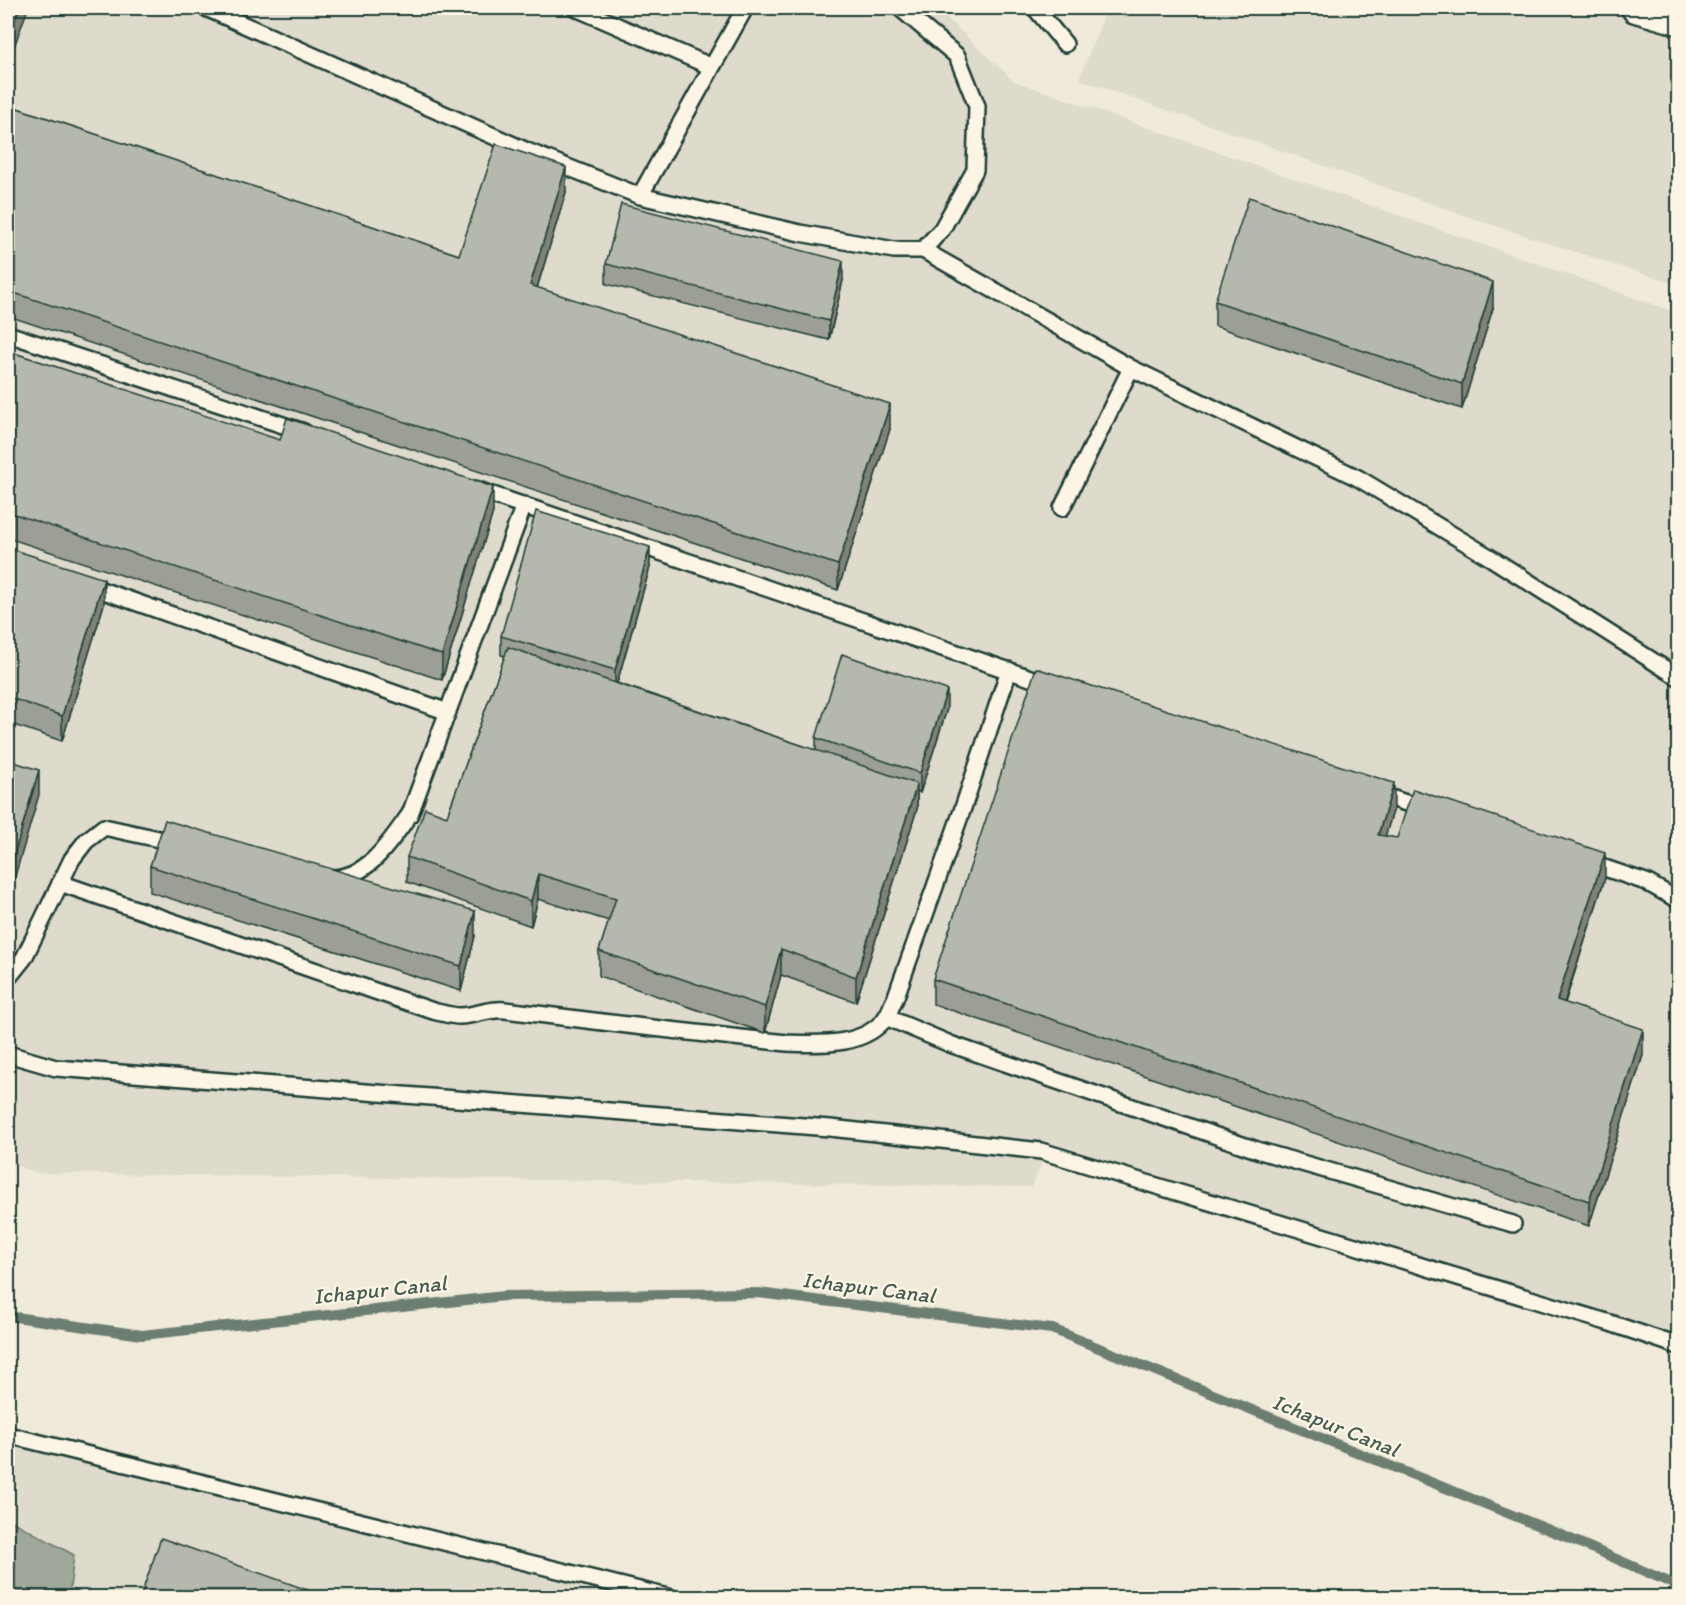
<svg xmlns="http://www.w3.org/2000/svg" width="1686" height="1605" viewBox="0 0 1686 1605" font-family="Itim,sans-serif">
	<rect width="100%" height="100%" fill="#efeada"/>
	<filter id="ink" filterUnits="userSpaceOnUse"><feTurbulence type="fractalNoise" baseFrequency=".0167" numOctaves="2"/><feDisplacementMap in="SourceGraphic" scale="12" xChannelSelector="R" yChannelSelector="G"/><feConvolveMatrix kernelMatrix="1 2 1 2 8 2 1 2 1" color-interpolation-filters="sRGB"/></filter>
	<g filter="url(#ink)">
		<path fill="#dedbcc" d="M8,8H936L1014,81L1678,313V1336L1051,1143L1031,1187L37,1173L8,1162Z
			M1107,8H1601L1678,30V285L1477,220L1079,79Z
			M8,1441L655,1597H8Z"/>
		<path fill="#9fa89a" stroke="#6c7d71" stroke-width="1.5" d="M8,1519L74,1555L69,1597H8Z"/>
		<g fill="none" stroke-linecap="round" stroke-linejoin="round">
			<path stroke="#6c7d71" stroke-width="10" d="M8,1316L142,1335L504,1296L758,1293L1052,1329L1564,1536L1678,1586"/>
			<defs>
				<path id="lane" d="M206,8L527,151L640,196L800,233L894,250H923L942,229L975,170L977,106L957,56L900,8
					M576,8L712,67
					M1035,8L1065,44
					M640,196L745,8
					M923,250L1131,368L1358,478L1491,558L1678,677
					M8,334L304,432
					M475,489L1051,685
					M1062,508L1131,368
					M84,584L448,712
					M1376,793L1427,810
					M1587,862L1646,882L1678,900
					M331,878C368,879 391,840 410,814L524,505
					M60,883L433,1011C442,1013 451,1016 460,1016C476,1016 489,1008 505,1010C599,1022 693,1033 787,1043C820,1044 866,1047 887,1016C890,1011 892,1004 895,999L963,808L1009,670
					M8,978L24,958L72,859L86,841L104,827L177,843
					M886,1017L950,1044L1260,1151L1513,1224
					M8,1054L56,1068L830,1128L1041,1151L1610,1323L1678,1346
					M8,1435L672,1598"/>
				<path id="street" d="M1636,8L1678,20"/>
			</defs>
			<use href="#lane" stroke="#1f3d34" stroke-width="20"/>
			<use href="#street" stroke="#1f3d34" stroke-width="33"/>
			<use href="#lane" stroke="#fcf5e5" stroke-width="15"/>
			<use href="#street" stroke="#fcf5e5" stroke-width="28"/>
		</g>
		<path fill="#9c9f95" stroke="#1f3d34" stroke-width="1.5" d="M8,105L459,255L566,192L537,288L890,429L838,590L8,316Z
			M606,264L843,280L829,340L606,284Z
			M1215,301L1493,308L1462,409L1215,326Z
			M8,351L493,512L442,680L8,538Z
			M8,548L104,604L62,741L8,723Z
			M650,567L617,683L816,750V738L947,709L920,793L917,791V809L856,1002L781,975L765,1033L599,976V951L609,921L538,899L531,926L407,882V857L447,816L505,656L501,655V636Z
			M1394,808L1385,836L1605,878L1565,1003L1643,1055L1589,1226L933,1004V979Z
			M150,866L475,936L461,991L150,892Z"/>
		<path fill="#7f8279" stroke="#1f3d34" stroke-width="1.5" d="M19,8H28L8,64V39Z
			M566,167V192L530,311V285Z
			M843,261V280L829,340V321Z
			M1493,282V308L1462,409V384Z
			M890,404V429L838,590V565Z
			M493,487V512L442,680V655Z
			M650,547V567L615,690V670Z
			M104,579V604L62,741V716Z
			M947,690V709L920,793V773Z
			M39,770V795L8,900V875Z
			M1394,783V808L1378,860V835Z
			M917,784V809L856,1002V977Z
			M1605,853V878L1557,1025V1000Z
			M538,874V899L531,926V901Z
			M475,911V936L461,991V966Z
			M781,949V975L765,1033V1007Z
			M1643,1029V1055L1589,1226V1201Z"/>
		<path fill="#b5b9ad" stroke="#1f3d34" stroke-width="1.5" d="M8,8H19L8,39Z
			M8,105L459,255L496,144L566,167L530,285L890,404L838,565L8,291Z
			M1249,197L1493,282L1462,384L1215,301Z
			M621,204L843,261L829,321L606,264Z
			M8,351L280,440L287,418L493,487L442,655L8,512Z
			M536,511L650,547L615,670L501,636Z
			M8,548L104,579L62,716L8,697Z
			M508,647L917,784L856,977L781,949L765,1007L599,951L616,898L538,874L531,901L407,857L425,808L447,816Z
			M842,654L947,690L920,773L816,738Z
			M1036,668L1394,783L1378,835L1397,838L1413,789L1605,853L1557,1000L1643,1029L1589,1201L933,979Z
			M8,760L39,770L8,875Z
			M165,820L475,911L461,966L150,866Z
			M161,1538L330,1598H140Z"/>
	</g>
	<g text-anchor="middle" stroke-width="4.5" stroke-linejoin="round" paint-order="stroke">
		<g font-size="22" font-style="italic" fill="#455d53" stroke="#fcf5e5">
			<text transform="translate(869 1287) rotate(7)" y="8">Ichapur Canal</text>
			<text transform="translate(380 1289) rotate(-6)" y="8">Ichapur Canal</text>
			<text transform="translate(1336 1425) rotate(22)" y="8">Ichapur Canal</text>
		</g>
	</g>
	<rect width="1686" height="1605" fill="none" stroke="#fcf5e5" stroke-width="30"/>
	<rect x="15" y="15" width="1656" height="1575" fill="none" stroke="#1f3d34" stroke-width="2" filter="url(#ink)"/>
</svg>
